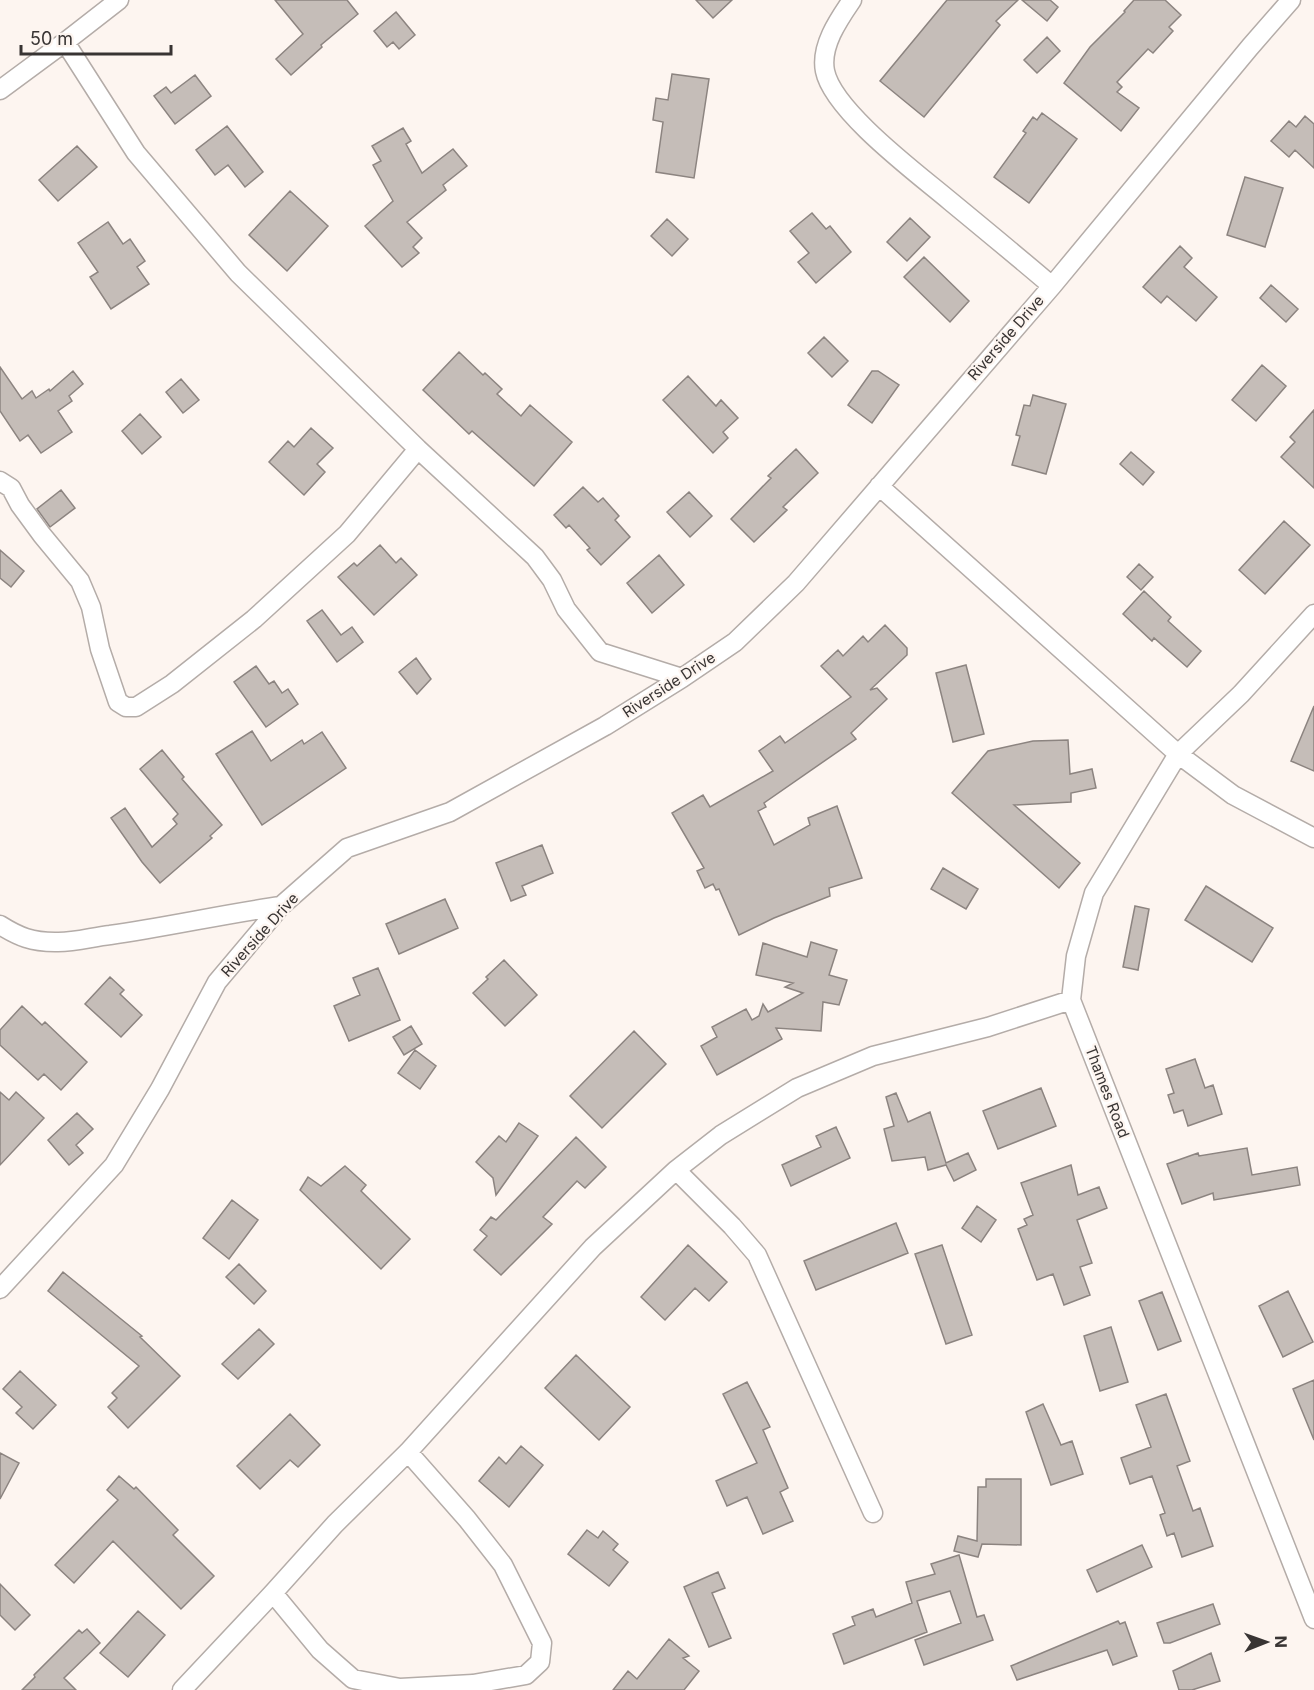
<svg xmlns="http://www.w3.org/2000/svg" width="1314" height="1690" viewBox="0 0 1314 1690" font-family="Inter,sans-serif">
	<rect width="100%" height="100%" fill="#fdf5f0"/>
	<path fill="#c5bdb8" stroke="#8c8480" stroke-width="1.5" d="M275,0H347L358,14L321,45L322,47L291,75L276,59L303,34Z
		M696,0H732L713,18Z
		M947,0H1018L996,21L1000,25L924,117L880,81Z
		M1022,0H1050L1058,7L1047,21Z
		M1134,0H1165L1181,15L1169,27L1173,31L1153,53L1148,49L1117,82L1122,87L1117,92L1139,108L1121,131L1064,83L1090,47L1125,12L1124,11Z
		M396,12L415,35L399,49L393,42L387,47L374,31Z
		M1047,37L1060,51L1037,73L1024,60Z
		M672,74L709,79L694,178L656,172L663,122L653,120L656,98L668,100Z
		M195,75L211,96L175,124L154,96L166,87L171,93Z
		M1042,113L1077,139L1029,203L994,177L1026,133L1023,131L1033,117L1037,120Z
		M1305,116L1314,124V168L1295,150L1289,157L1271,141L1289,121L1296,127Z
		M227,126L263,172L245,187L228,165L215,175L196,150Z
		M403,128L411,141L406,144L422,173L453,149L467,166L443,185L446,190L407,222L422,238L413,247L419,253L402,267L365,226L393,201L373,165L381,161L372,146Z
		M77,146L97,167L58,201L39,180Z
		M1245,177L1283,188L1265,247L1227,235Z
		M290,191L328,226L287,271L249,235Z
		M812,213L826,229L830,226L851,252L816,283L798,262L809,253L790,231Z
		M910,218L930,237L907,261L887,242Z
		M667,219L688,239L672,256L651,236Z
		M108,222L123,244L130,239L145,261L137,267L149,284L111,309L90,277L98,272L78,243Z
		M1180,246L1192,258L1184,267L1217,297L1196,321L1167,296L1161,303L1143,287Z
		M924,257L969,301L950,322L904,277Z
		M1271,285L1298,309L1286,322L1260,298Z
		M824,337L848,361L832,377L808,353Z
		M459,352L483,375L485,373L502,389L497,394L521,416L530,405L572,442L534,486L472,431L469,434L423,390Z
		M1262,365L1286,386L1256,421L1232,400Z
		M0,367L22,399L32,391L36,398L49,389L50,391L73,371L83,384L69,396L72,401L58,411L72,432L41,453L28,435L20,441L0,411Z
		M872,371H878L899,385L872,423L848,405Z
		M688,376L716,406L721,400L738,418L723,432L728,438L713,453L663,400Z
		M181,379L199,400L183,413L166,392Z
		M1033,395L1066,404L1046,474L1012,465L1020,436L1016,435L1024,405L1030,406Z
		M1314,410V488L1281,457L1295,442L1290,437Z
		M140,414L161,437L142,454L122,431Z
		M311,428L333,448L317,464L325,472L304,495L269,462L288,441L294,447Z
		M796,449L818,473L783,507L787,510L754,542L731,519L771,478L768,476Z
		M1131,452L1154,472L1143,485L1120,464Z
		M583,487L598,502L603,498L619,516L615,520L630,537L601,565L587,550L590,548L569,525L566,528L554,515Z
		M61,490L75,508L50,527L37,509Z
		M689,492L712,516L690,537L667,512Z
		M1284,521L1310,545L1265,594L1239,570Z
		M380,545L396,563L401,558L417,575L374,615L338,577L354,563L357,566Z
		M0,550L24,571L11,587L0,578Z
		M659,555L684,585L652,613L627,583Z
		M1139,564L1153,577L1141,590L1127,577Z
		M1144,591L1171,617L1168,621L1201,651L1187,667L1154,638L1152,641L1123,614Z
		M322,610L341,635L352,627L363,642L337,662L307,621Z
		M885,625L907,648V655L870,690L877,688L887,699L851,733L856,739L764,803L766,807L758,811L774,845L810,825L808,818L837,806L862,878L829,888L830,896L774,918L739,935L719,889L716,890L713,884L705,888L697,871L704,868L672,813L703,795L710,807L773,771L759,751L780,736L785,743L851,697L821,666L838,650L843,656L863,636L868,642Z
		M416,658L431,679L417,694L399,672Z
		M966,665L984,734L953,742L936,673Z
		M256,666L269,684L274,681L282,693L288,689L298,704L266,727L234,682Z
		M1314,706V771L1291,761Z
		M252,731L271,761L302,740L304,744L322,732L346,768L262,825L216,754Z
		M1068,740L1070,774L1092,769L1096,788L1071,793V802L1014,805L1080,863L1059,888L952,793L988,751L1033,741Z
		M162,750L184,777L182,779L222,825L210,836L212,838L160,883L142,862L111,818L125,808L152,847L177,824L173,819L178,814L140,769Z
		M542,845L553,873L522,886L526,895L511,901L496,863Z
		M943,868L978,889L966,909L931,889Z
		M1206,886L1273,928L1252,962L1185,920Z
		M445,899L458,928L399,954L386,924Z
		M1135,906L1149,909L1138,970L1123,967Z
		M811,942L837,950L829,975L847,980L839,1005L823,1002L821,1031L776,1028L782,1039L717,1075L701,1046L717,1037L712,1027L746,1009L752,1020L759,1016L763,1004L768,1012L803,993L785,987L793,983L756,975L763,943L807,957Z
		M504,960L537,995L505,1026L473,993L488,979L486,977Z
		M378,968L400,1020L349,1041L334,1006L360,995L353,978Z
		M110,977L124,990L120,994L142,1015L121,1037L85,1004Z
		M22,1006L42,1025L45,1022L87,1062L61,1090L44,1074L38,1080L0,1045V1030Z
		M411,1026L422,1044L404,1055L393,1037Z
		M634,1031L666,1064L602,1128L570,1096Z
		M415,1050L436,1066L420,1089L398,1073Z
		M1195,1059L1205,1088L1213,1085L1222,1114L1188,1126L1183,1110L1174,1113L1168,1095L1174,1093L1166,1069Z
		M1041,1088L1056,1126L998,1149L983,1111Z
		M0,1092L9,1100L16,1092L44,1118L0,1165Z
		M896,1093L908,1122L930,1112L946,1163L968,1153L976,1170L954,1181L946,1165L928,1170L925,1157L892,1161L884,1129L894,1126L886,1097Z
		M77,1113L93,1129L76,1145L83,1153L69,1165L48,1140Z
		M519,1123L538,1136L496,1195L493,1178L476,1162L499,1136L506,1142Z
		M836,1127L850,1158L791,1186L782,1165L821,1147L816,1136Z
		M576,1137L606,1167L585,1188L577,1181L543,1217L552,1224L501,1275L474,1250L487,1236L480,1230L491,1217L496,1220Z
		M1247,1148L1252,1175L1297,1167L1300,1185L1214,1200L1213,1193L1182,1204L1167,1164L1198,1153L1199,1156Z
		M1071,1165L1078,1195L1099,1187L1107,1208L1077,1220L1092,1263L1080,1267L1090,1295L1064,1305L1053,1274L1037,1280L1018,1229L1027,1225L1024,1219L1033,1215L1021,1183Z
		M345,1166L366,1185L361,1191L410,1239L381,1269L300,1190L308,1177L321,1186Z
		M232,1200L258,1220L229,1259L203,1238Z
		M977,1206L996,1220L981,1242L962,1228Z
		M896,1223L908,1253L816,1290L804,1261Z
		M688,1245L727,1282L709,1301L695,1288L665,1320L641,1297Z
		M942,1245L972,1335L946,1344L915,1254Z
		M239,1264L266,1291L254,1304L226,1277Z
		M63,1272L142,1336L140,1337L180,1376L128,1428L108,1407L117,1398L112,1393L139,1366L48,1291Z
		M1288,1291L1313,1342L1283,1357L1259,1306Z
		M1162,1292L1181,1341L1158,1350L1139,1301Z
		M1111,1327L1128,1382L1100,1391L1084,1336Z
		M259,1329L274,1344L238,1379L222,1364Z
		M576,1355L630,1407L599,1440L545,1388Z
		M20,1371L56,1405L33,1429L16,1413L22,1407L3,1389Z
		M1314,1380V1440L1293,1389Z
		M747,1382L770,1427L763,1430L788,1488L780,1492L793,1521L763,1534L747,1497L727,1506L716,1481L757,1463L723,1394Z
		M1166,1394L1190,1461L1177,1466L1193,1511L1200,1508L1213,1546L1182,1557L1174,1533L1167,1536L1160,1515L1165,1513L1152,1476L1130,1484L1121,1458L1151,1447L1136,1405Z
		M1043,1404L1061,1445L1072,1441L1083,1474L1051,1485L1026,1412Z
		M290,1414L320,1445L298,1467L290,1460L260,1489L237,1466Z
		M521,1446L543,1465L509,1507L479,1481L499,1457L506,1464Z
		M0,1453L19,1463L0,1499Z
		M119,1476L134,1489L136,1487L178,1530L173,1535L214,1576L181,1609L113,1541L74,1583L55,1565L118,1500L107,1490Z
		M986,1479H1021V1545L982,1544L978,1557L954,1551L958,1536L977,1541L978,1487H986Z
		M587,1530L598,1538L603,1531L618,1544L613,1550L628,1562L609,1586L568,1554Z
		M1142,1545L1152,1567L1097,1592L1087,1570Z
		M959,1555L977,1617L984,1615L993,1640L924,1665L915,1640L961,1623L950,1591L917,1601L927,1632L844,1664L833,1634L855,1625L852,1617L873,1609L876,1617L912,1603L906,1582L935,1574L931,1564Z
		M718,1572L725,1588L712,1593L731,1638L709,1647L684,1587Z
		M0,1584L30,1615L15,1630L0,1615Z
		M1213,1604L1220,1624L1170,1643H1164L1157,1623Z
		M138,1611L165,1635L128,1677L100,1653Z
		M1118,1621L1120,1624L1125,1622L1137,1656L1113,1665L1107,1650L1017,1680L1011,1666Z
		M87,1629L100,1643L64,1678L76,1690H22L35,1677L34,1675L79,1630L82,1633Z
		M669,1639L689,1656L683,1658L699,1671L684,1690H613L628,1671L637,1679Z
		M1211,1653L1220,1681L1192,1690H1179L1173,1671Z"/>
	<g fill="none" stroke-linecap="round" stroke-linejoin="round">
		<defs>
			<path id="street" d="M852,0C839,19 820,46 825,71C833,111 918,174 950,201C984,229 1018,257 1052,286
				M65,42L136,153L238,273L418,449L535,557L552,580L566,609L600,652L682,678
				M0,90L65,42L119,0
				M0,481L11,488L20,505L42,535L80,581L91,607L100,649L118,702L126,707H136L172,684L254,619L347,534L418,449
				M879,486L1178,754L1233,795L1314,838
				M1314,614L1241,694L1178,754L1094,893L1076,956L1071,1000L1314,1619
				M0,925C19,937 32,942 55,942C73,943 92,937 110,935C167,927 224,914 281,906
				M676,1170L732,1226L757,1255L873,1513
				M0,1289L114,1165L160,1089L217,982L281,906L347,848L450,812L605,726L682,678L735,642L796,583L1052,286L1250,47L1291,0
				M273,1593L320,1650L353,1679L400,1688L473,1684L526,1675L540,1662L542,1643L503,1565L467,1519L408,1452
				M182,1690L273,1593L335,1524L408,1452L593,1247L676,1170L721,1135L797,1088L873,1056L988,1027L1071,1000"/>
		</defs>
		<use href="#street" stroke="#b4aca8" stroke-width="21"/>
		<use href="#street" stroke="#fff" stroke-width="18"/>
	</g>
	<g text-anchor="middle" stroke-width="4.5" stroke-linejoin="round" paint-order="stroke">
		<g font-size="15" fill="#383433" stroke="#fdf5f0">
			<text transform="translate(1006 338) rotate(-49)" y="5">Riverside Drive</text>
			<text transform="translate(669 685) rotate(-33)" y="5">Riverside Drive</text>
			<text transform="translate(260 935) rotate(-48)" y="5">Riverside Drive</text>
			<text transform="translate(1107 1092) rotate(69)" y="5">Thames Road</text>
		</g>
	</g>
	<g transform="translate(1266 1642) rotate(89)" stroke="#fdf5f0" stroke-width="4.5" paint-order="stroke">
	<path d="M0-4.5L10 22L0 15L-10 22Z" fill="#383433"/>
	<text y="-9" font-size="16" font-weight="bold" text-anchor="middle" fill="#383433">N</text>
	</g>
	<path d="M21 45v9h150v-9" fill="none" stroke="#383433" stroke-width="3"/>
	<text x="30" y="45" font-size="18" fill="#383433" stroke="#fdf5f0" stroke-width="4.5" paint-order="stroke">50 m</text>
</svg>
